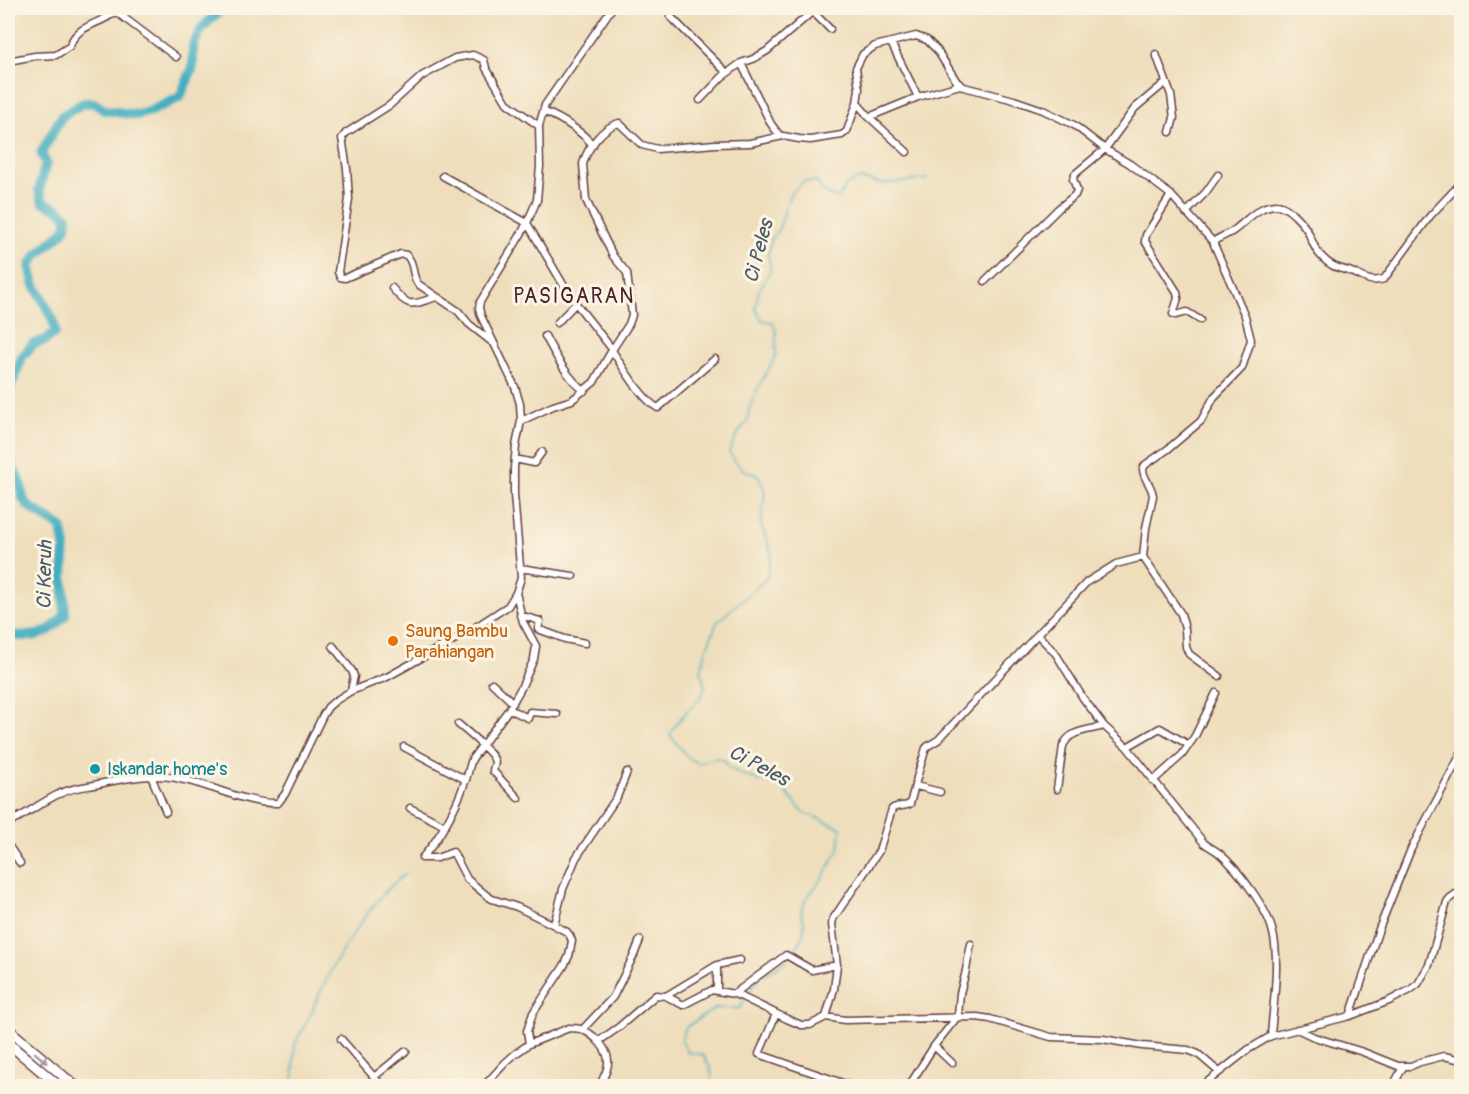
<svg xmlns="http://www.w3.org/2000/svg" width="1469" height="1094" viewBox="0 0 1469 1094" font-family="Pangolin,sans-serif">
	<rect width="100%" height="100%" fill="#fcf5e5"/>
	<filter id="ink" filterUnits="userSpaceOnUse"><feTurbulence type="fractalNoise" baseFrequency=".0167" numOctaves="2"/><feDisplacementMap in="SourceGraphic" scale="12" xChannelSelector="R" yChannelSelector="G"/><feConvolveMatrix kernelMatrix="1 2 1 2 8 2 1 2 1" color-interpolation-filters="sRGB"/></filter>
	<filter id="wash" filterUnits="userSpaceOnUse"><feTurbulence type="fractalNoise" baseFrequency=".008" numOctaves="4" result="noise"/><feDisplacementMap in="SourceGraphic" scale="24" xChannelSelector="R" yChannelSelector="G"/><feGaussianBlur stdDeviation="1.35" result="paint"/><feColorMatrix in="noise" values="0 0 0 0 0 0 0 0 0 0 0 0 0 0 0 0 0 1.4 0 .05"/><feComposite in="paint" operator="in"/></filter>
	<g filter="url(#wash)">
		<rect width="100%" height="100%" fill="#eedebc"/>
		<g fill="none" stroke-linecap="round" stroke-linejoin="round">
			<path stroke="#42aec1" stroke-width="1.5" d="M791,956L796,949L803,936L804,923L801,914L805,900L824,876L839,849L841,828L803,812L782,788L772,784L748,777L730,769L724,760L715,758L699,763L689,759L670,735L676,724L689,709L699,700L705,687L701,671L706,650L717,622L766,579L772,555L761,524L765,491L758,475C741,471 738,466 729,452L737,435L748,420L749,409L758,388L776,356V332L773,322L762,320L755,308L759,291L771,269L768,255L771,240L779,228L790,194L803,182L816,181C822,190 828,198 839,198L846,185L860,179L883,184L927,179
				M764,975L788,960
				M747,995L758,979
				M293,1086L295,1044L313,1010C314,1002 319,996 322,989C335,958 362,919 384,893C390,886 398,880 405,874
				M711,1086C715,1075 709,1064 703,1055L688,1052L681,1040L686,1027L716,1008H740L745,999"/>
			<path stroke="#42aec1" stroke-width="10" d="M8,394L22,357L33,344L46,340L55,332L53,320L34,283L30,265L37,255L62,233L66,227L67,217L58,209L43,202L39,190L46,163L41,153L62,116L83,103H94L104,110L137,115L151,111L180,97L193,67V45L202,28L222,8
				M8,458L21,484L23,498L28,506L61,527L65,544L63,575L65,615C52,630 43,637 22,636C16,636 13,636 8,633"/>
		</g>
	</g>
	<g filter="url(#ink)">
		<g fill="none" stroke-linecap="round" stroke-linejoin="round">
			<defs>
				<path id="minor" d="M111,8L176,57
					M809,8L830,29
					M670,16L727,73
					M891,43L918,97
					M1156,54L1171,95L1174,118L1170,132
					M8,61L35,56L56,55L70,46C76,23 107,24 118,8
					M741,63L771,124L780,136
					M700,100L722,77L741,63L753,59L767,51L813,11
					M857,103L869,117L907,152
					M543,111C562,119 579,129 593,145
					M869,117L918,97L960,85
					M443,176L527,223L570,296L612,349
					M1171,195L1146,235L1145,241L1177,292L1178,298L1173,314L1176,315L1187,312L1200,320
					M1186,213L1206,192L1218,175
					M985,281L1059,208L1075,195L1077,190L1073,179L1075,174L1105,149L1135,108L1166,82
					M392,288C410,310 412,304 437,297
					M557,323L576,303
					M545,336C556,356 566,376 584,391
					M493,343L469,324L458,311L418,284C411,275 415,262 406,255L401,254L345,278L340,277L338,272L349,199L347,169L342,138L346,133L390,105L422,76L455,58L473,55L484,60L486,68L507,103L539,126
					M612,350C621,365 642,400 658,408L715,359
					M521,421L553,406L572,400L594,382L612,350L629,324L632,315L627,273L613,256L586,200L583,164C587,148 603,127 619,123L642,145L657,149L715,144L750,143L783,136L799,139L810,140L842,135L847,131L857,103L859,89L856,68L863,54L875,46L916,36L927,40L937,50L957,82L964,87L1014,100L1043,110L1074,125L1105,149L1130,164L1171,195L1213,242C1219,237 1227,235 1233,231C1243,224 1252,213 1263,208C1268,206 1276,204 1281,206C1289,208 1304,224 1308,232C1312,240 1314,249 1321,256C1330,266 1337,268 1349,271C1362,275 1367,284 1384,279L1430,216L1462,182
					M515,459L534,463L542,452
					M1143,557L1181,614L1185,629L1186,647L1189,654L1219,676
					M520,568L573,576
					M520,615L540,621L538,629L565,639L585,643
					M1038,635L1056,654L1083,698L1104,726L1127,747L1204,843C1209,847 1214,849 1219,853C1238,869 1268,909 1273,933C1280,961 1273,1006 1271,1036
					M333,646L352,671L354,676L351,691
					M492,683L513,703
					M509,709L528,718L530,712L557,714
					M458,724C465,730 494,753 495,762C495,765 493,768 493,771L518,798
					M404,747L466,780
					M1127,747L1160,728L1189,745
					M151,776L166,812
					M1153,781L1182,755L1195,736L1216,693
					M916,786L940,792
					M1057,789L1063,746C1070,729 1089,731 1104,726
					M410,808L445,826
					M8,823C26,815 41,802 59,794C70,788 82,787 94,785C123,779 152,772 180,779C212,785 246,804 278,803L285,794L323,715L328,707L335,701L351,691L387,677L468,632L508,606L516,593L521,578L514,495V468L516,446L521,421L520,404L515,387L481,316L479,308L480,302L520,236L527,223L537,200L540,166L539,126L545,105L612,8
					M8,845L20,863
					M422,858H437L453,852L467,879L486,895L492,899L517,907L554,925L567,932L570,936L572,941L569,956L564,966L533,1013L527,1031L529,1044
					M422,858C441,836 455,810 465,782C468,775 469,767 472,759L509,709L521,688L534,659L536,646L523,622L516,593
					M554,925L563,889L576,858L617,797L627,772
					M717,965V990
					M734,994L786,955L812,970L837,965
					M666,996L717,965L740,960
					M776,1014L759,1054L851,1086
					M1350,1016L1379,929L1411,849L1462,752
					M826,1017L834,989L837,965L832,924L833,919L879,851L892,809C896,805 905,807 910,804L918,774L926,748L928,746L938,740L1087,582L1116,564L1143,557L1146,528L1153,496C1152,485 1143,479 1143,469L1145,465L1168,449L1201,421L1214,397L1242,368L1251,340L1245,316L1213,242
					M583,1029L613,997L634,955L640,940
					M1297,1029L1314,1037L1363,1052L1398,1066H1411L1420,1062L1444,1056L1462,1060
					M341,1039L382,1086
					M599,1041L619,1027L656,995L666,996L683,1005L712,990L734,994L742,997L787,1019L801,1025H810L826,1017L845,1020L977,1017L990,1019L1051,1037L1103,1039L1142,1046L1188,1050L1198,1054L1219,1072
					M952,1063L934,1046L958,1016L960,993L965,975L971,944
					M374,1077L406,1051
					M484,1086L505,1063L515,1054L529,1044L569,1028C573,1028 579,1028 583,1030C595,1035 609,1050 608,1063C608,1071 602,1079 600,1086
					M822,1086L826,1078
					M909,1086L934,1046
					M1202,1086L1249,1049L1271,1036L1350,1016L1389,1001L1410,990L1418,984L1429,965L1447,902L1450,898L1462,890
					M1393,1086L1403,1067"/>
				<path id="highway" d="M8,1029L75,1086
					M8,1043L59,1086"/>
			</defs>
			<use href="#minor" stroke="#633c41" stroke-width="9"/>
			<use href="#highway" stroke="#633c41" stroke-width="12"/>
			<use href="#minor" stroke="#fff" stroke-width="6"/>
			<use href="#highway" stroke="#fff" stroke-width="9"/>
		</g>
		<defs><path id="oneway-solid" d="M-6-.8H1V-3.2L6.5 0L1 3.2V.8H-6Z" transform="scale(1.5)"/></defs>
		<use fill="#ae9aa0" href="#oneway-solid" transform="translate(41 1058) rotate(41)"/>
	</g>
	<circle fill="#e8710a" stroke="#fcf5e5" stroke-width="2" cx="393" cy="641" r="6"/>
	<circle fill="#0f9aa8" stroke="#fcf5e5" stroke-width="2" cx="95" cy="769" r="6"/>
	<g text-anchor="middle" stroke-width="6" stroke-linejoin="round" paint-order="stroke">
		<g font-size="18" fill="#c56008" stroke="#fcf5e5" text-anchor="start">
			<text x="405" y="637">Saung Bambu<tspan x="405" dy="21">Parahiangan</tspan></text>
		</g>
		<g font-size="18" fill="#0d838f" stroke="#fcf5e5" text-anchor="start">
			<text x="107" y="775">Iskandar home's</text>
		</g>
		<g font-size="20" font-style="italic" fill="#475867" stroke="#fcf5e5">
			<text transform="translate(758 251) rotate(-75)" y="7">Ci Peles</text>
			<text transform="translate(44 575) rotate(-89)" y="7">Ci Keruh</text>
			<text transform="translate(759 765) rotate(28)" y="7">Ci Peles</text>
		</g>
		<g font-size="21" letter-spacing="1.5" fill="#4a1f2b" stroke="#fcf5e5">
			<text x="574" y="303">PASIGARAN</text>
		</g>
	</g>
	<rect width="1469" height="1094" fill="none" stroke="#fcf5e5" stroke-width="30"/>
</svg>
